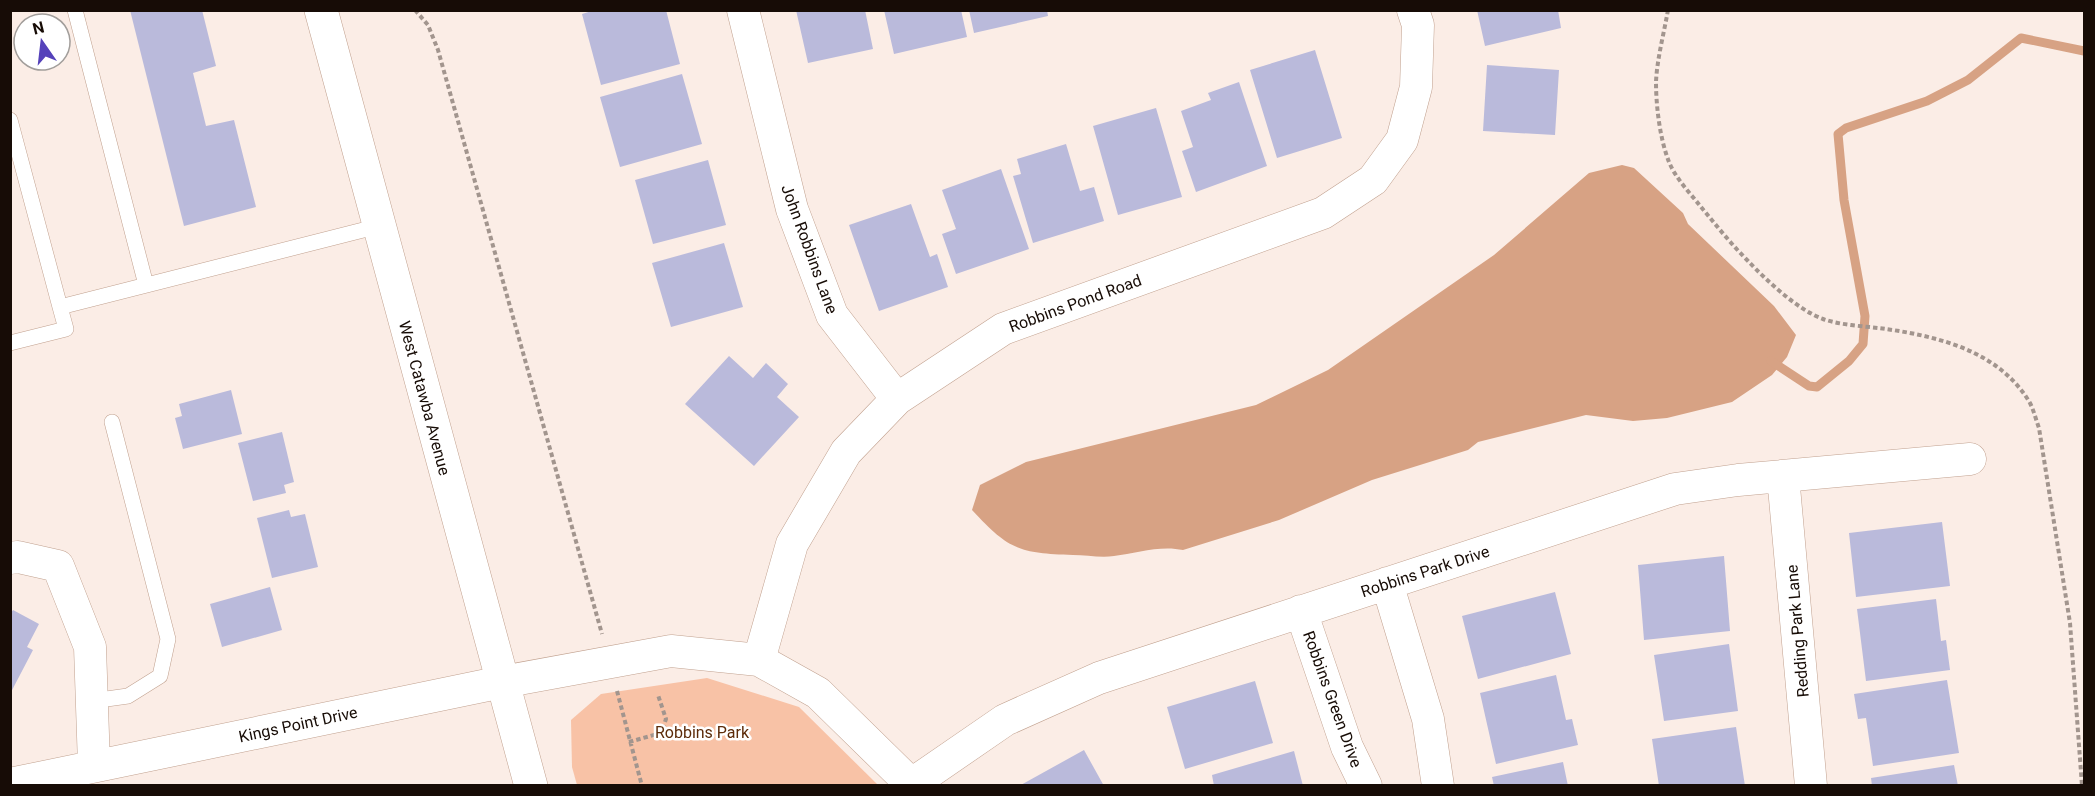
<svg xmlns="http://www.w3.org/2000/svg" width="2095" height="796" viewBox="0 0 2095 796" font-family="Roboto,sans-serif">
	<rect width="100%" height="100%" fill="#fbede6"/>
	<path fill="#f8c2a6" d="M707,678L799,707L878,785H577L572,767L571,720L601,694Z"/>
	<path fill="#d7a284" d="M1622,165L1634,168L1683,213L1688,224L1774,306L1796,335L1787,357L1772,375L1732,402L1667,418L1633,421L1586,415L1478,442L1468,450L1372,480L1279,520L1183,550C1161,545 1136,553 1114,556C1101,558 1086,555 1073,555C1019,553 1009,550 972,510L980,485L1026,462L1256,405L1328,370L1494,255L1589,173Z"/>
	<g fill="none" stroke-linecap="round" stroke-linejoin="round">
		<path stroke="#d7a284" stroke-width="9" d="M1771,361L1809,386L1817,387L1849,361L1863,344L1865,316L1844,200L1838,134L1846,128L1927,101L1968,80L2021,38L2084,51"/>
	</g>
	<path fill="#babadb" d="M130,10H202L216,66L193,73L206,126L234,120L256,207L184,226Z
		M595,10H666L680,64L601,85L582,14Z
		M796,10H865L873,49L808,63Z
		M884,10H961L967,37L894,54Z
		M969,10H1047L1048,16L974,33Z
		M1477,10H1558L1561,28L1485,46Z
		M1315,50L1342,138L1277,158L1250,70Z
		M1487,65L1559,70L1555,135L1483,131Z
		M682,74L702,144L620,167L600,97Z
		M1239,82L1267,166L1196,192L1182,151L1193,147L1181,111L1211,100L1208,93Z
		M1156,108L1182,197L1118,215L1093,126Z
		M1066,144L1080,191L1094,187L1104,221L1033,243L1013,176L1021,174L1017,159Z
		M708,160L726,225L653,244L635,180Z
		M1001,169L1029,249L956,274L942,234L956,229L942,190Z
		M911,204L930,257L937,254L948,287L879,311L849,225Z
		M724,243L743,307L671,327L652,263Z
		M729,356L753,378L766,363L788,384L777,397L799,417L754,466L685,404Z
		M231,390L242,434L183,449L175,418L182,416L179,404Z
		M282,432L294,482L284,485L286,493L253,501L238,443Z
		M289,510L291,517L305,514L318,567L272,578L257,518Z
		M1942,522L1950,586L1856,597L1849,533Z
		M1724,556L1730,631L1644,640L1638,565Z
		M270,587L282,630L222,647L210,604Z
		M1555,592L1571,654L1478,679L1462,616Z
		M1936,599L1941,641L1946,640L1950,670L1866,681L1857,609Z
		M13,610L39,624L27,647L33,650L10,694V614Z
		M1729,644L1738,711L1664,721L1654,655Z
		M1556,675L1566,720L1572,719L1578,745L1496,764L1480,693Z
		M1947,680L1959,753L1873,766L1866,718L1858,719L1854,694Z
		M1255,681L1273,743L1185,769L1167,707Z
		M1736,727L1745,786H1659L1652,739Z
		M1084,750L1104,786H1019Z
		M1294,751L1303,786H1214L1212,775Z
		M1563,762L1568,786H1494L1492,777Z
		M1954,765L1958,786H1872L1871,778Z"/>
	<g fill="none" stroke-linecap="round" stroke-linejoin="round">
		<defs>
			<path id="lane" d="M75,10L146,285
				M10,120L60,307L379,226
				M10,343L66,329L60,307
				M92,701L128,696L160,676L168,639L112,422"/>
			<path id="street" d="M743,10L792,209L832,315L897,399
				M1783,476L1811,786
				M10,558L18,557L58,566L90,647L94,765
				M1387,583L1428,719L1438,786
				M1301,611L1347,747L1366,786
				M759,660L792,544L846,452L897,399L1003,329L1323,213L1373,180L1402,140L1416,87L1418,25L1413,10
				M10,784L502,682L671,651L759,660L818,693L913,786
				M912,784L1005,720L1099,678L1675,489L1738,480L1970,459"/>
			<path id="secondary" d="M321,10L531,786"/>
		</defs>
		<use href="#lane" stroke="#c1a18f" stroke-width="16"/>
		<use href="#street" stroke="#c1a18f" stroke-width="33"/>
		<use href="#secondary" stroke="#c1a18f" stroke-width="34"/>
		<path stroke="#a2958e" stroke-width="4" stroke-dasharray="4.5 3" stroke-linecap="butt" d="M415,10L428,25L438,50L602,634
			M1668,10C1664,33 1657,59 1656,82C1656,107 1660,139 1669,162C1676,179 1690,193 1701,207C1716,225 1731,244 1748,261C1767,281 1798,310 1823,319C1843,326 1866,326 1886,329C1941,337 2000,352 2030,403C2034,411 2036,420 2039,428L2070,623L2082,786
			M617,691L642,786
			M629,742L661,733L666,719L658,695"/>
		<use href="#lane" stroke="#fff" stroke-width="15"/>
		<use href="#street" stroke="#fff" stroke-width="32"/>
		<use href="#secondary" stroke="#fff" stroke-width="33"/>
	</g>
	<g text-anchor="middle" stroke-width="5" stroke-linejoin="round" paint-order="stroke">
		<g font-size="16" fill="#170c06" stroke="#fff">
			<text transform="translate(810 249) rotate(70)" y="6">John Robbins Lane</text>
			<text transform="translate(1075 303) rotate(-20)" y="6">Robbins Pond Road</text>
			<text transform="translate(425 398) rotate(75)" y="6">West Catawba Avenue</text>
			<text transform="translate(1425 571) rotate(-18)" y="6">Robbins Park Drive</text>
			<text transform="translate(1797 631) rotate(-95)" y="6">Redding Park Lane</text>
			<text transform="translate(1333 699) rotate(70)" y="6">Robbins Green Drive</text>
			<text transform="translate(298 724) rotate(-12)" y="6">Kings Point Drive</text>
		</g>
		<g font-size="16" fill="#5c2b09" stroke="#fff">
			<text x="702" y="738">Robbins Park</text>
		</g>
	</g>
	<rect width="2095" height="796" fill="none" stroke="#170c06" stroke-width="24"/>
	<g transform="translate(42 42) rotate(346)"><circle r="28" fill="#ffffff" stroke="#a29e9b" stroke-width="1.5"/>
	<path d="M0-4.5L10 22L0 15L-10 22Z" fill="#5542ba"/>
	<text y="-9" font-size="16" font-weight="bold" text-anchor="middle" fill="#170c06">N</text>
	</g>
</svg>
